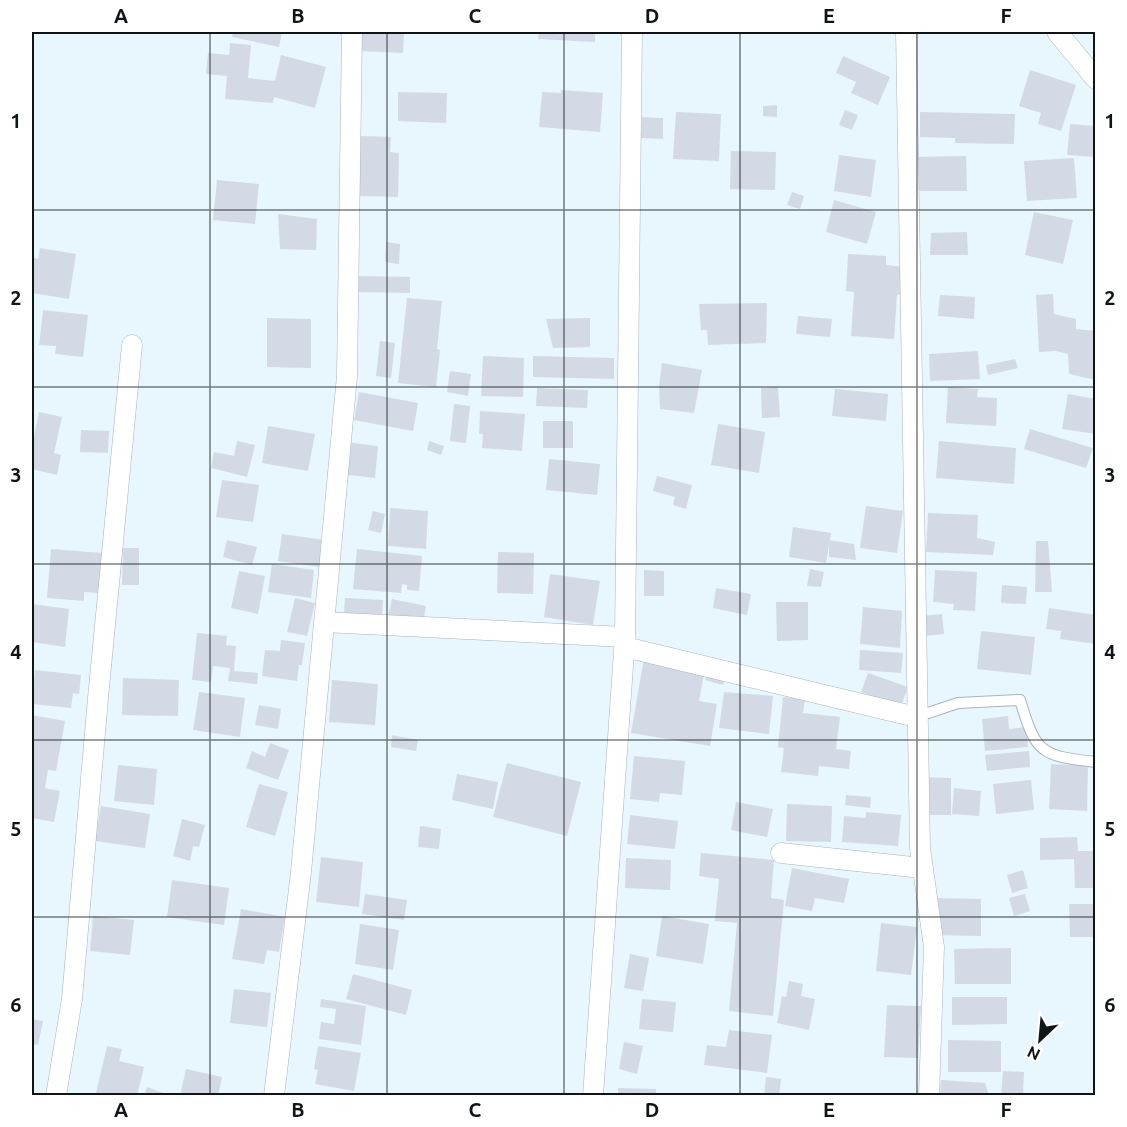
<svg xmlns="http://www.w3.org/2000/svg" width="1127" height="1127" viewBox="0 0 1127 1127" font-family="Ubuntu,sans-serif">
	<rect width="100%" height="100%" fill="#e8f6fd"/>
	<path fill="#d3dae6" d="M233,32H282L279,47L232,37Z
		M361,32H404L403,53L360,51Z
		M539,32H595V42L538,39Z
		M230,43L251,45L248,78L275,81L281,55L326,67L315,108L274,97L273,103L225,99L227,76L206,74L208,53L229,55Z
		M843,56L890,77L878,105L851,93L856,82L836,73Z
		M1030,70L1076,85L1061,131L1038,124L1041,113L1019,106Z
		M561,90L603,93L600,132L539,127L542,92L561,93Z
		M398,92L447,93L446,123L398,121Z
		M777,105V117L763,116V106Z
		M845,110L858,115L852,130L839,125Z
		M676,112L721,114L719,161L673,159Z
		M920,112L1015,114L1014,144L955,143V138L920,137Z
		M642,117L663,118V139L641,138Z
		M1070,124L1096,126V157L1067,155Z
		M361,136L391,137L390,152L399,153L398,197L359,196Z
		M731,151L776,152L775,190L730,189Z
		M839,155L876,160L871,197L834,191Z
		M966,156L967,191H918L917,157Z
		M1074,158L1077,198L1027,201L1024,161Z
		M217,180L259,184L255,224L213,220Z
		M792,192L804,196L800,209L787,205Z
		M834,200L876,212L867,244L826,232Z
		M1034,212L1073,220L1063,264L1025,255Z
		M278,214L317,219L316,250L280,249Z
		M967,232L968,255H930L931,233Z
		M386,242L400,244L399,264L385,262Z
		M40,248L76,254L69,299L32,293V257L38,259Z
		M848,254L886,256V265L903,267L901,295H897L894,339L851,336L854,292L846,291Z
		M354,276L410,277V293L354,292Z
		M1053,294L1054,314L1076,319V329L1096,331V380L1069,374L1068,354L1056,351L1039,352L1036,295Z
		M940,295L975,297L974,319L938,316Z
		M407,298L442,301L437,349L440,350L436,387L398,383Z
		M767,303L766,343L708,345L707,330H701L699,304Z
		M43,310L88,315L83,357L55,354L56,346L39,345Z
		M798,316L832,319L830,337L796,334Z
		M267,318L311,319V368L267,367Z
		M590,318V347L553,348L546,319Z
		M380,341L395,343L391,378L376,376Z
		M978,351L980,379L930,381L929,354Z
		M483,356L524,358L523,397L481,396Z
		M533,356L614,358V379L533,377Z
		M1015,359L1018,368L988,375L986,365Z
		M662,363L702,370L694,413L660,409L659,386Z
		M450,371L471,374L468,396L447,392Z
		M778,387L780,417L762,418L761,388Z
		M948,387L978,389L977,397L997,398L996,426L946,423Z
		M537,388L588,390L587,408L536,406Z
		M835,389L888,394L886,421L832,416Z
		M359,392L418,403L413,431L354,420Z
		M1068,394L1096,399V434L1062,429Z
		M454,404L470,406L466,443L450,441Z
		M480,411L525,414L522,451L482,448L483,434H479Z
		M39,412L62,417L54,453L61,455L57,475L32,469V446Z
		M543,421H573V448H543Z
		M718,424L765,432L759,473L711,465Z
		M268,426L315,434L308,471L262,463Z
		M1030,429L1093,448L1086,468L1024,449Z
		M81,430L109,431L108,453L80,452Z
		M237,441L255,445L247,477L211,468L214,452L234,456Z
		M429,441L444,446L441,455L427,450Z
		M939,441L1016,448L1014,484L936,478Z
		M345,442L378,446L375,478L341,474Z
		M549,459L600,464L597,495L546,490Z
		M657,476L692,485L686,509L673,505L675,497L653,491Z
		M222,480L259,485L253,522L216,517Z
		M866,506L903,511L897,553L860,548Z
		M390,508L428,511L426,549L388,546Z
		M373,511L385,514L381,533L368,530Z
		M928,513L978,515L977,538L995,542L993,555L926,552Z
		M793,527L831,533L826,563L789,557Z
		M282,534L324,540L320,567L278,561Z
		M227,540L257,547L252,565L223,557Z
		M829,540L854,544L856,560L829,557Z
		M1036,541H1048L1052,592H1035Z
		M123,548H139V585H122Z
		M51,549L102,553L98,593L84,592V601L47,598Z
		M357,549L422,556L419,591L407,590V585L402,584L401,593L353,589Z
		M498,552L534,553L533,594L497,593Z
		M272,564L314,570L311,598L268,592Z
		M810,569L824,572L821,587L807,586Z
		M644,570L664,571V596H644Z
		M935,570L977,572L975,611L953,610L954,604L933,602Z
		M239,571L265,576L258,614L231,608Z
		M550,574L600,581L593,625L544,617Z
		M1002,585L1027,587L1026,604L1001,603Z
		M716,588L751,594L747,615L713,608Z
		M295,598L315,603L307,636L287,632Z
		M345,598L383,600L382,617L344,614Z
		M392,599L426,606L423,623L388,616Z
		M776,602H808V640L777,641Z
		M32,604L69,609L65,647L32,642Z
		M863,607L902,611L900,648L860,644Z
		M1049,608L1096,615V644L1060,639L1061,631L1046,629Z
		M942,614L944,634L923,636L921,616Z
		M981,631L1035,637L1031,675L977,669Z
		M197,633L227,636L226,645L236,646L234,671L258,673L257,684L228,681L230,668L213,666L211,682L192,680Z
		M281,640L305,643L302,665H299L297,681L262,676L265,650L280,651Z
		M860,650L903,653L901,673L859,670Z
		M644,658L705,669L699,701L717,704L710,746L631,733Z
		M709,668L727,674L723,685L705,680Z
		M35,670L81,675L79,694L73,693L71,708L32,704Z
		M868,673L908,687L901,706L861,692Z
		M123,678L179,680L178,716L122,715Z
		M332,680L378,684L375,725L329,722Z
		M199,692L245,698L240,737L193,730Z
		M724,692L773,696L769,734L719,728Z
		M783,697L805,699L803,713L840,717L836,749L851,751L849,769L819,766L818,776L781,772L784,748L778,747Z
		M259,705L281,709L278,729L255,725Z
		M32,715L65,721L56,771L48,770L45,788L60,791L54,822L32,818Z
		M1008,716L1009,729L1026,727L1028,747L985,751L982,719Z
		M392,735L418,740L416,751L391,747Z
		M270,743L289,750L278,780L246,768L252,751L265,757Z
		M1029,751L1030,767L987,771L985,755Z
		M634,756L685,761L682,795L660,793L659,802L630,799Z
		M507,763L581,782L567,836L493,817Z
		M1051,764L1088,766L1087,811L1049,809Z
		M118,765L157,769L154,805L114,801Z
		M457,774L498,782L493,809L452,800Z
		M922,777L951,778V815H922Z
		M1031,780L1034,810L996,814L993,784Z
		M259,784L288,792L275,836L246,827Z
		M954,788L981,791L979,816L952,814Z
		M846,795L871,797L870,808L845,805Z
		M736,802L773,809L767,837L731,830Z
		M787,804L832,806L831,842L786,841Z
		M101,806L150,814L145,848L95,841Z
		M866,812L901,815L898,846L842,842L844,816L866,818Z
		M630,815L678,821L675,849L627,844Z
		M182,819L205,825L199,847L193,846L190,861L173,856Z
		M420,826L441,829L439,849L418,847Z
		M1077,837L1078,851H1096V888H1075L1074,859L1040,860V838Z
		M701,853L774,860L771,898L784,900L773,1016L729,1011L737,923L715,921L719,879L699,876Z
		M321,857L363,862L359,907L316,902Z
		M626,858L671,860L670,890L625,888Z
		M792,868L849,879L844,903L815,898L812,911L785,906Z
		M1023,870L1028,888L1012,893L1007,875Z
		M172,880L229,888L224,925L167,917Z
		M365,894L407,900L404,920L362,914Z
		M1025,894L1030,911L1014,916L1009,898Z
		M934,898L981,899V936L934,935Z
		M1069,904H1096V937H1070Z
		M241,909L285,917L279,952L267,950L264,964L232,959Z
		M93,916L134,920L130,955L90,951Z
		M662,916L709,924L703,964L656,956Z
		M881,923L917,927L911,975L876,971Z
		M360,924L399,930L393,970L355,964Z
		M1011,948V984H955L954,949Z
		M630,954L649,958L643,991L624,988Z
		M353,974L412,990L406,1015L346,999Z
		M789,981L803,984L801,996L815,999L809,1030L777,1023L782,996L786,997Z
		M234,989L271,993L267,1027L230,1023Z
		M952,997H1007V1024L952,1025Z
		M321,999L366,1006L361,1045L319,1039L321,1022L334,1024L336,1009L320,1007Z
		M642,999L676,1002L673,1032L639,1029Z
		M887,1005L921,1006L918,1058L884,1057Z
		M32,1019L43,1021L38,1045L32,1044Z
		M729,1030L772,1035L767,1073L704,1065L707,1045L726,1047Z
		M948,1040L1001,1041V1072H948Z
		M624,1042L643,1046L637,1074L619,1069Z
		M107,1046L122,1049L119,1061L144,1067L137,1096H105L96,1093Z
		M318,1046L361,1053L354,1091L315,1084L318,1070L314,1069Z
		M186,1069L222,1077L218,1096H180Z
		M1003,1071L1024,1072L1023,1096H1001Z
		M766,1077L781,1079L779,1096H764Z
		M941,1080L985,1083L989,1096H940Z
		M147,1087L169,1095V1096H144Z
		M618,1088L656,1089V1096H618Z"/>
	<g fill="none" stroke-linecap="round" stroke-linejoin="round">
		<defs>
			<path id="lane" d="M916,717L958,703L1020,700C1036,753 1040,756 1096,762"/>
			<path id="street" d="M906,32L920,848L934,947L929,1096
				M1057,32L1096,79
				M324,622L625,637
				M625,647L916,717
				M781,853L922,868
				M56,1096L72,999L98,698L132,345
				M274,1096L301,872L347,376L352,32
				M593,1096L625,637L632,32"/>
		</defs>
		<use href="#lane" stroke="#a7b5bc" stroke-width="12"/>
		<use href="#street" stroke="#a7b5bc" stroke-width="21"/>
		<use href="#lane" stroke="#fff" stroke-width="10"/>
		<use href="#street" stroke="#fff" stroke-width="20"/>
	</g>
	<path fill="none" stroke="#0f1416" stroke-width="1.5" stroke-opacity="0.55" d="M210,32V1096M387,32V1096M564,32V1096M740,32V1096M917,32V1096M32,210H1096M32,387H1096M32,564H1096M32,740H1096M32,917H1096"/>
	<rect width="1127" height="1127" fill="none" stroke="#ffffff" stroke-width="66"/>
	<g transform="translate(1040 1040) rotate(206)" stroke="#ffffff" stroke-width="4.5" paint-order="stroke">
	<path d="M0-4.5L10 22L0 15L-10 22Z" fill="#0f1416"/>
	<text y="-9" font-size="16" font-weight="bold" text-anchor="middle" fill="#0f1416">N</text>
	</g>
	<rect x="33" y="33" width="1061" height="1061" fill="none" stroke="#0f1416" stroke-width="2"/>
	<g font-size="20" text-anchor="middle" font-weight="bold" fill="#0f1416">
		<text x="121" y="23">A</text>
		<text x="298" y="23">B</text>
		<text x="475" y="23">C</text>
		<text x="652" y="23">D</text>
		<text x="829" y="23">E</text>
		<text x="1006" y="23">F</text>
		<text x="16" y="128">1</text>
		<text x="1110" y="128">1</text>
		<text x="16" y="305">2</text>
		<text x="1110" y="305">2</text>
		<text x="16" y="482">3</text>
		<text x="1110" y="482">3</text>
		<text x="16" y="659">4</text>
		<text x="1110" y="659">4</text>
		<text x="16" y="836">5</text>
		<text x="1110" y="836">5</text>
		<text x="16" y="1012">6</text>
		<text x="1110" y="1012">6</text>
		<text x="121" y="1117">A</text>
		<text x="298" y="1117">B</text>
		<text x="475" y="1117">C</text>
		<text x="652" y="1117">D</text>
		<text x="829" y="1117">E</text>
		<text x="1006" y="1117">F</text>
	</g>
</svg>
